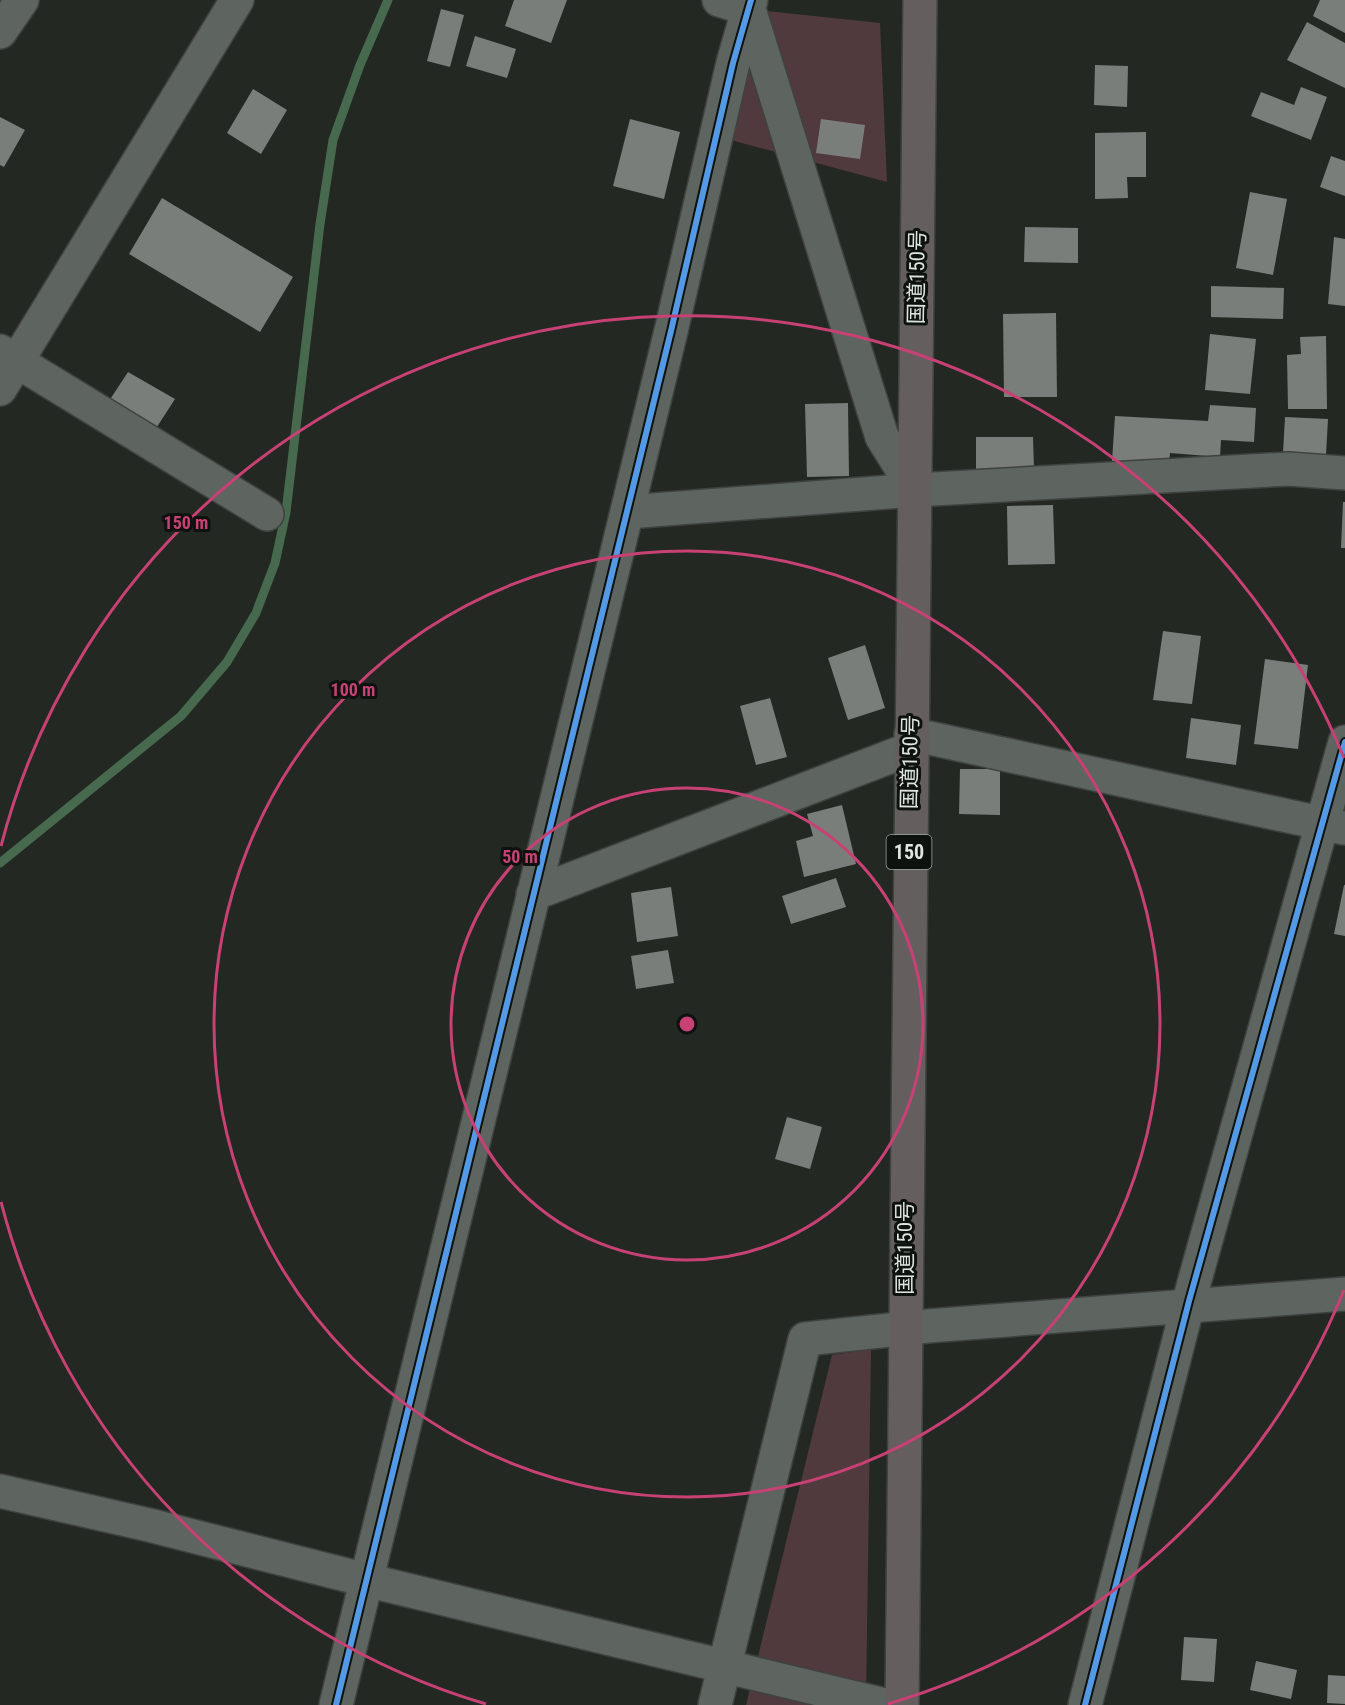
<svg xmlns="http://www.w3.org/2000/svg" width="1345" height="1705" viewBox="0 0 1345 1705" font-family="'Roboto Condensed','Noto Sans JP',sans-serif">
	<rect width="100%" height="100%" fill="#232823"/>
	<path fill="#513a3d" d="M749,9L880,23L887,182L716,136Z
		M871,1349L866,1705H746L832,1355Z"/>
	<g fill="none" stroke-linecap="round" stroke-linejoin="round">
		<path stroke="#476a4f" stroke-width="9" d="M0,863L181,716L227,662L256,613L275,563L286,512L320,224L333,140L360,65L388,0"/>
	</g>
	<path fill="#7a7e7a" d="M514,0H567L551,43L505,26Z
		M1320,0H1345V33L1313,16Z
		M441,9L464,15L450,67L427,61Z
		M1307,22L1345,43V88L1287,60Z
		M475,36L516,49L507,78L466,66Z
		M1095,65L1128,66L1127,107L1094,105Z
		M1301,87L1327,97L1311,140L1251,116L1261,92L1294,105Z
		M253,89L287,110L261,154L227,133Z
		M0,117L25,130L4,167L0,165Z
		M630,119L680,132L664,199L613,186Z
		M821,119L865,125L860,159L816,153Z
		M1146,132V177H1127L1128,198L1095,199V133Z
		M1331,156L1345,161V196L1320,187Z
		M1250,192L1287,199L1273,275L1236,268Z
		M162,198L293,277L260,332L129,254Z
		M1025,227L1078,228V263L1024,262Z
		M1334,237L1345,239V306L1328,304Z
		M1211,286L1284,288L1283,319L1211,317Z
		M1056,313L1057,397H1004L1003,314Z
		M1210,334L1256,339L1250,394L1205,390Z
		M1326,336L1327,409H1288L1287,355L1301,354L1300,337Z
		M128,372L175,399L155,430L107,404Z
		M848,403L849,476L807,477L805,404Z
		M1210,405L1256,408L1254,442L1221,440L1220,457L1170,453L1169,465L1112,461L1115,416L1208,421Z
		M1285,417L1328,419L1326,455L1283,453Z
		M976,437H1033L1034,469L976,470Z
		M1343,502H1345V548H1341Z
		M1053,505L1055,564L1008,565L1007,506Z
		M1163,631L1201,636L1192,704L1153,700Z
		M865,645L885,708L848,720L828,658Z
		M1265,659L1308,665L1298,749L1254,744Z
		M770,698L787,757L756,765L740,706Z
		M1191,718L1241,725L1236,765L1186,758Z
		M960,769H1000V815L959,814Z
		M842,805L856,864L804,877L796,841L813,836L807,814Z
		M836,878L846,907L791,924L782,896Z
		M1344,885H1345V936L1334,934Z
		M671,887L678,936L637,942L631,893Z
		M668,950L674,983L636,989L631,956Z
		M787,1117L822,1127L810,1169L775,1159Z
		M1184,1637L1217,1639L1214,1682L1181,1680Z
		M1256,1661L1297,1670L1291,1699L1250,1690Z
		M1328,1675L1345,1676V1704L1327,1703Z"/>
	<g fill="none" stroke-linecap="round" stroke-linejoin="round">
		<defs>
			<path id="minor" d="M719,0L749,9L882,437L915,490
				M0,32L22,0
				M0,351L267,514
				M0,389L237,0
				M627,512L915,490L1288,469L1345,473
				M911,734L1343,828
				M533,894L910,749
				M0,1491L149,1525L366,1580L885,1705
				M336,1705L671,331L733,63L751,0
				M715,1705L805,1339L928,1326L1345,1294
				M1085,1705L1189,1301L1345,742"/>
			<path id="highway" d="M902,1705L920,0"/>
		</defs>
		<use href="#minor" stroke="#3e433f" stroke-width="36"/>
		<use href="#highway" stroke="#3e433f" stroke-width="36"/>
		<use href="#minor" stroke="#5e645f" stroke-width="33"/>
		<use href="#highway" stroke="#645f5e" stroke-width="33"/>
		<defs>
			<path id="cycleway" d="M336,1705L671,331L733,63L751,0
				M1085,1705L1189,1301L1345,742"/>
		</defs>
		<use href="#cycleway" stroke="#0d120e" stroke-width="10"/>
		<use href="#cycleway" stroke="#5399e6" stroke-width="6"/>
	</g>
	<g fill="none" stroke="#c84175" stroke-width="3">
		<circle cx="687" cy="1024" r="236"/>
		<circle cx="687" cy="1024" r="473"/>
		<path d="M1344 1290A709 709 0 0 1 888 1704M486 1704A709 709 0 0 1 1 1202M1 846A709 709 0 0 1 1344 758"/>
	</g>
	<g text-anchor="middle" stroke-width="6" stroke-linejoin="round" paint-order="stroke">
		<rect fill="#0d120e" stroke="#9fa6a0" stroke-width="1.5" x="886.5" y="835" width="45" height="34" rx="4.5"/>
		<g font-size="20" font-weight="bold" fill="#dee5df">
			<text x="909" y="859">150</text>
		</g>
		<g font-size="21" fill="#dee5df" stroke="#0d120e">
			<text transform="translate(917 277) rotate(-89)" y="7">国道150号</text>
			<text transform="translate(910 762) rotate(-89)" y="7">国道150号</text>
			<text transform="translate(905 1248) rotate(-90)" y="7">国道150号</text>
		</g>
	</g>
	<circle cx="687" cy="1024" r="9" fill="#c84175" stroke="#0d120e" stroke-width="3"/>
	<g font-size="18" text-anchor="middle" font-weight="bold" fill="#c84175" stroke="#0d120e" stroke-width="6" stroke-linejoin="round" paint-order="stroke">
		<text x="186" y="529">150 m</text>
		<text x="353" y="696">100 m</text>
		<text x="520" y="863">50 m</text>
	</g>
</svg>
